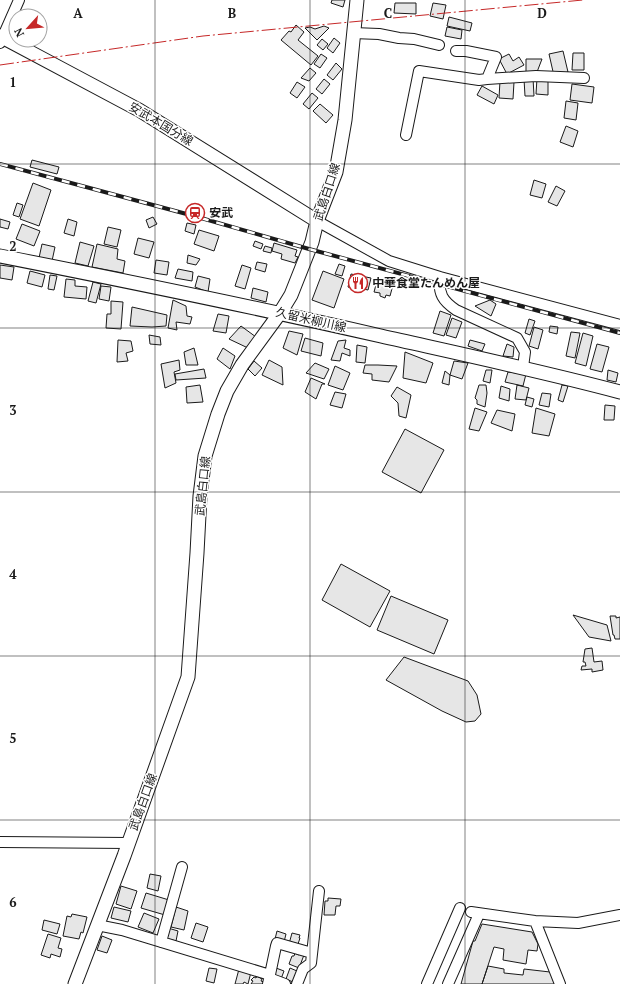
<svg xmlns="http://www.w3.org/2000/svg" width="620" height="984" viewBox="0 0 620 984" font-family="'PT Serif','Noto Sans JP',serif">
	<rect width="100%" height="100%" fill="#fff"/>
	<path fill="#e6e6e6" stroke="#1a1a1a" d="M332,0H345L343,7L331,3Z
		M395,3H416V14L394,13Z
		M433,3L446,5L443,19L430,16Z
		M449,17L472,23L470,31L447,26Z
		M296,25L304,32L298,40L318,56L311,65L281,40L289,31L291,32Z
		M324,26L329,28L317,40L305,28L310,27L315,29Z
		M447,27L462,30L461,39L445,36Z
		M334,38L340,43L333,53L327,48Z
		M322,39L328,44L323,50L317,45Z
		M563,51L568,72L554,76L549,54Z
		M573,53H584V70H572Z
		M321,54L327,58L320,68L314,64Z
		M509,54L513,61L519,57L524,65L507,74L499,59Z
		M526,59H542L537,72H526Z
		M336,63L342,69L333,80L327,75Z
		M310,68L316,73L309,81L301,78Z
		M533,78L534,96H525L524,79Z
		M537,78L548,79V95L536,94Z
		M324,79L330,84L322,94L316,89Z
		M500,81L514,82L513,99L499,98Z
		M297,82L305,87L297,98L290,93Z
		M572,84L594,87L592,103L570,100Z
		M482,86L498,95L494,104L477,95Z
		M312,93L318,98L309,109L303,104Z
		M566,101L578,103L576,120L564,118Z
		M320,104L333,115L326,123L313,111Z
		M566,126L578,131L573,147L560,142Z
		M32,160L59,167L57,174L30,167Z
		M534,180L546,184L542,198L530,195Z
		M33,183L51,190L39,226L20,219Z
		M556,186L565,191L557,206L548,202Z
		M17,203L23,205L19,217L13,215Z
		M153,217L157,224L149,228L146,220Z
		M0,219L10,222L8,229L0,227Z
		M68,219L77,222L74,236L64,233Z
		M187,223L196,225L194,234L185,231Z
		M22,224L40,231L34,246L16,239Z
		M108,227L121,230L117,247L104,244Z
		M199,230L219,236L214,251L194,244Z
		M138,238L154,242L149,258L134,254Z
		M255,241L263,244L261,249L253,246Z
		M80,242L94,246L88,266L75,263Z
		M274,243L297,250L295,256L298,257L295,263L281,259L282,254L272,251Z
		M42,244L55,247L52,261L39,258Z
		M97,244L118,249L117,259L125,261L123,273L92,267Z
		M265,246L272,248L271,253L263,251Z
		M188,255L200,259L196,265L187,263Z
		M156,260L169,262L167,275L154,273Z
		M257,262L267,264L265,272L255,269Z
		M339,264L345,266L342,276L335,274Z
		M0,265L14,267L12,280L0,278Z
		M242,265L251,268L245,289L235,286Z
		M178,269L193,272L192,281L175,278Z
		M30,271L45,275L42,287L27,283Z
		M323,271L344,279L334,308L312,300Z
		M351,274L371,278L368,290L359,288V291L348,287Z
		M50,275L57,276L54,290L48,289Z
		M198,276L210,279L208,292L195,287Z
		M66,279L75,280V286L87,287L86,299L64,297Z
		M377,281L393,285L390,296L386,295L385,298L380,296V293L374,292Z
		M93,282L101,284L96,303L88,301Z
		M101,286L111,287L109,301L99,299Z
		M253,288L268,292L266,302L251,298Z
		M173,300L186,306L187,316L192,317L190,324L176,322L177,330L168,328Z
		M490,300L496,304L491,316L475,306Z
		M111,301L123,302L121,329L106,328L107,314H111Z
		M132,307L167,315L166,326L152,327L130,326Z
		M440,311L451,315L444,336L433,333Z
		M218,314L229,316L226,333L213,331Z
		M452,318L462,322L456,338L446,335Z
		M529,319L535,321L530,335L525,333Z
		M241,326L256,337L248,348L229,339Z
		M550,326L558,327L557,334L549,332Z
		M534,327L543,330L538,349L529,346Z
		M289,331L303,334L297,355L283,348Z
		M571,332L580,333L575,358L566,356Z
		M583,333L593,336L586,366L575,363Z
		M149,335L160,337L161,345L150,344Z
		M305,338L323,343L321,356L301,351Z
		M118,340L131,341L133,351L126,353L128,361L117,362Z
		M346,340L344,348L350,350V356L342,353L340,361L331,360L338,341Z
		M470,340L485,344L482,351L468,346Z
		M507,344L514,347L513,357L503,356Z
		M597,344L609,347L602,372L590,369Z
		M357,345L367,347L365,363L356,362Z
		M194,348L198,365H186L184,352Z
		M223,348L235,356L230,369L217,359Z
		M405,352L433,363L426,383L403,378Z
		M179,360L180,370L174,372L176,383L165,388L161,364Z
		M269,360L282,367L283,385L262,375Z
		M254,361L262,368L255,376L248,369Z
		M454,361L468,363L462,379L450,375Z
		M315,363L329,369L324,379L306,373Z
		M365,365H378L397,366L389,382L372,380V374L363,373Z
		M335,366L350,373L343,390L328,385Z
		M204,369L206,378L176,380L175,374Z
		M486,370H492L490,383L483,381Z
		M608,370L618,373L616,382L607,380Z
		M445,371L450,375L449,385L442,383Z
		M508,372L526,374L523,386L505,382Z
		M311,378L325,384H322L316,399L305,392Z
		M200,385L203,402L187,403L186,387Z
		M479,385H486L487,393L485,407L477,404V400L475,398Z
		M517,385L529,388L526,400L515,399Z
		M562,385L568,386L563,402L558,400Z
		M501,386L510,389L509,401L499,398Z
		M397,387L411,395L406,418L399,416L398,403L391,396Z
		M335,392L346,394L342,408L330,405Z
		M542,393L551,394L549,407L539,405Z
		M527,397L534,399L532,407L525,405Z
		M605,405L615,406L614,420H604Z
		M475,408L487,412L479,431L469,429Z
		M536,408L555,414L549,436L532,433Z
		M497,410L515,414L512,431L491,423Z
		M405,429L444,450L421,493L382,472Z
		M341,564L390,591L370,627L322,600Z
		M391,596L448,620L434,654L377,630Z
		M573,615L607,625L611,641L589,637Z
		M610,616H616V618L620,617V639H615L614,635H613Z
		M592,648L594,662L602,661L603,670L592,672V669L581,670L582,666H586L585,662H583L585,649Z
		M404,657L468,681L477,695L481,714L475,721L466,722L442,711L386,680Z
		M150,874L161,876L158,891L147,888Z
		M121,886L137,891L131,909L116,904Z
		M146,893L169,900L165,915L141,908Z
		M328,898L341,899L340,906H336L335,915H324L325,901H328Z
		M114,907L131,911L128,922L111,918Z
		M176,907L188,911L184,930L171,927Z
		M144,913L159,919L153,933L138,927Z
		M72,914L87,917L83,933L81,932L79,939L63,936L67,916L71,917Z
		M44,920L60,924L57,934L42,930Z
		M196,923L208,927L203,942L191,938Z
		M482,924L532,932L538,944L537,951L528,950L526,964L503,960L504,949L494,947L482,984H461L473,941H475Z
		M168,928L178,931L176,941L165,938Z
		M277,931L286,934L284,942L275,939Z
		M292,933L300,935L299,938H300L297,947L289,944Z
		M48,934L61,938L58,948L62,949L60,957L51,954L50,958L41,955Z
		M102,936L112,940L107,953L97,950Z
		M295,953L299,955L300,953L304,955L299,968L289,964L292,956H294Z
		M488,966L504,969V973L523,975L524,969L550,972L555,984H482Z
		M209,968L217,969L214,983L206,981Z
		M276,968L284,971L281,979L273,976Z
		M290,968L297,971L293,982L286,979Z
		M239,969L251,972L248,984L244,982L243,984H235Z
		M257,976L262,979L261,981L264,982L263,984H251L253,981L251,980L254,977L256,978Z"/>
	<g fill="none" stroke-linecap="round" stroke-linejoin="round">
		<defs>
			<path id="minor" d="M353,33L379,34L399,38L414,39L439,45
				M0,43L19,0
				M456,51H466L496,57L487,79L536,76L584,78
				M406,135L419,71L479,80L487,79
				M317,221L389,261L440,277L620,325
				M440,277C438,294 443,301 456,310L517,338L525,352L523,367
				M0,842L129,843
				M471,912L535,921L578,923L620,915
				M535,921L560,984
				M97,925L122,930L270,975
				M161,942L182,867
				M269,978L285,984
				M268,984L276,946L277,943L312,953
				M297,984L303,969L311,963L319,891
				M427,984L460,908
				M448,984L479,914"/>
			<path id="major" d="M0,36L139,110L317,221
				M0,256C127,281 254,307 381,336C461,354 541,371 620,392
				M75,984L124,856L188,677L197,553L200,496L205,456L218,414L227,391L242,365L280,313L291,295L312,242L317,221L336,172L345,120L357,0"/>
		</defs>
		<use href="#minor" stroke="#1a1a1a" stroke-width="12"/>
		<use href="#major" stroke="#1a1a1a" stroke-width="15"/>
		<use href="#minor" stroke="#fff" stroke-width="10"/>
		<use href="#major" stroke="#fff" stroke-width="13"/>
		<defs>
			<path id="rail" d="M0,164L194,216L309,249L620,333"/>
		</defs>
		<use href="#rail" stroke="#1a1a1a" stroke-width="4"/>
		<use href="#rail" stroke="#fff" stroke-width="2.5" stroke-dasharray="8" stroke-linecap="butt"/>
		<path stroke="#c62828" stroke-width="1" stroke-dasharray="14 3 2 3" stroke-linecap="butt" d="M0,65L203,36L583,0"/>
	</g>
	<path fill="none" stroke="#1a1a1a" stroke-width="1" stroke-opacity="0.55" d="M155,0V984M310,0V984M465,0V984M0,164H620M0,328H620M0,492H620M0,656H620M0,820H620"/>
	<defs>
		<symbol id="station-ring" viewBox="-11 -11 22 22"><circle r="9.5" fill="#fff" stroke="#c62828" stroke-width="1.5"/><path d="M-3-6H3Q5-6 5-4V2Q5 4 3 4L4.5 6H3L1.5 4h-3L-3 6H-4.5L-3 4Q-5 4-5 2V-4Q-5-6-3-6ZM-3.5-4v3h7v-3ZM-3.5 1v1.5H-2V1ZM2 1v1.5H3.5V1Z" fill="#c62828"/></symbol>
		<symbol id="restaurant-ring" viewBox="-11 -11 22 22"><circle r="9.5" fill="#fff" stroke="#c62828" stroke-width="1.5"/><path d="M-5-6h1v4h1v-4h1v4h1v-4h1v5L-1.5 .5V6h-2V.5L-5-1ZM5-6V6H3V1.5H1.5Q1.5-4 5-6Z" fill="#c62828"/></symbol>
	</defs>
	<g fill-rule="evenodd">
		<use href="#station-ring" x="184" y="202" width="22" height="22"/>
		<use href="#restaurant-ring" x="347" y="272" width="22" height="22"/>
	</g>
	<g text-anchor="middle" stroke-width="3" stroke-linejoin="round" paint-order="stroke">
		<g font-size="12" fill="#1a1a1a" stroke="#fff">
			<text transform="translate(161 124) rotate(31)" y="4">安武本国分線</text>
			<text transform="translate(327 192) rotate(-72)" y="4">武島白口線</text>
			<text transform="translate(311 320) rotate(13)" y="4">久留米柳川線</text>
			<text transform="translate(203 486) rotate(-84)" y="4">武島白口線</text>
			<text transform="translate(143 802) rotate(-70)" y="4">武島白口線</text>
		</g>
		<g font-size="12" font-weight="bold" fill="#1a1a1a" stroke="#fff" text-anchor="start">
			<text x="209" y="217">安武</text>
			<text x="372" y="287">中華食堂たんめん屋</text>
		</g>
	</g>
	<g font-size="13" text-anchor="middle" font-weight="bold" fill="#1a1a1a" stroke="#fff" stroke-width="3" stroke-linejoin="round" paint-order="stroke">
		<text x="78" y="18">A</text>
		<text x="232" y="18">B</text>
		<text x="388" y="18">C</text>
		<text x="542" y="18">D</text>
		<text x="13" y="87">1</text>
		<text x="13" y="251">2</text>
		<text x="13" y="415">3</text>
		<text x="13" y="579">4</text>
		<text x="13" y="743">5</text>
		<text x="13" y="907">6</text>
	</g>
	<g transform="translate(28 28) rotate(243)"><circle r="19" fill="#ffffff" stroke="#a3a3a3"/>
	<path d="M0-3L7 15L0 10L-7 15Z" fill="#c62828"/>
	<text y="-6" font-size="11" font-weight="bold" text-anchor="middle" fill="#1a1a1a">N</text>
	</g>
</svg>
